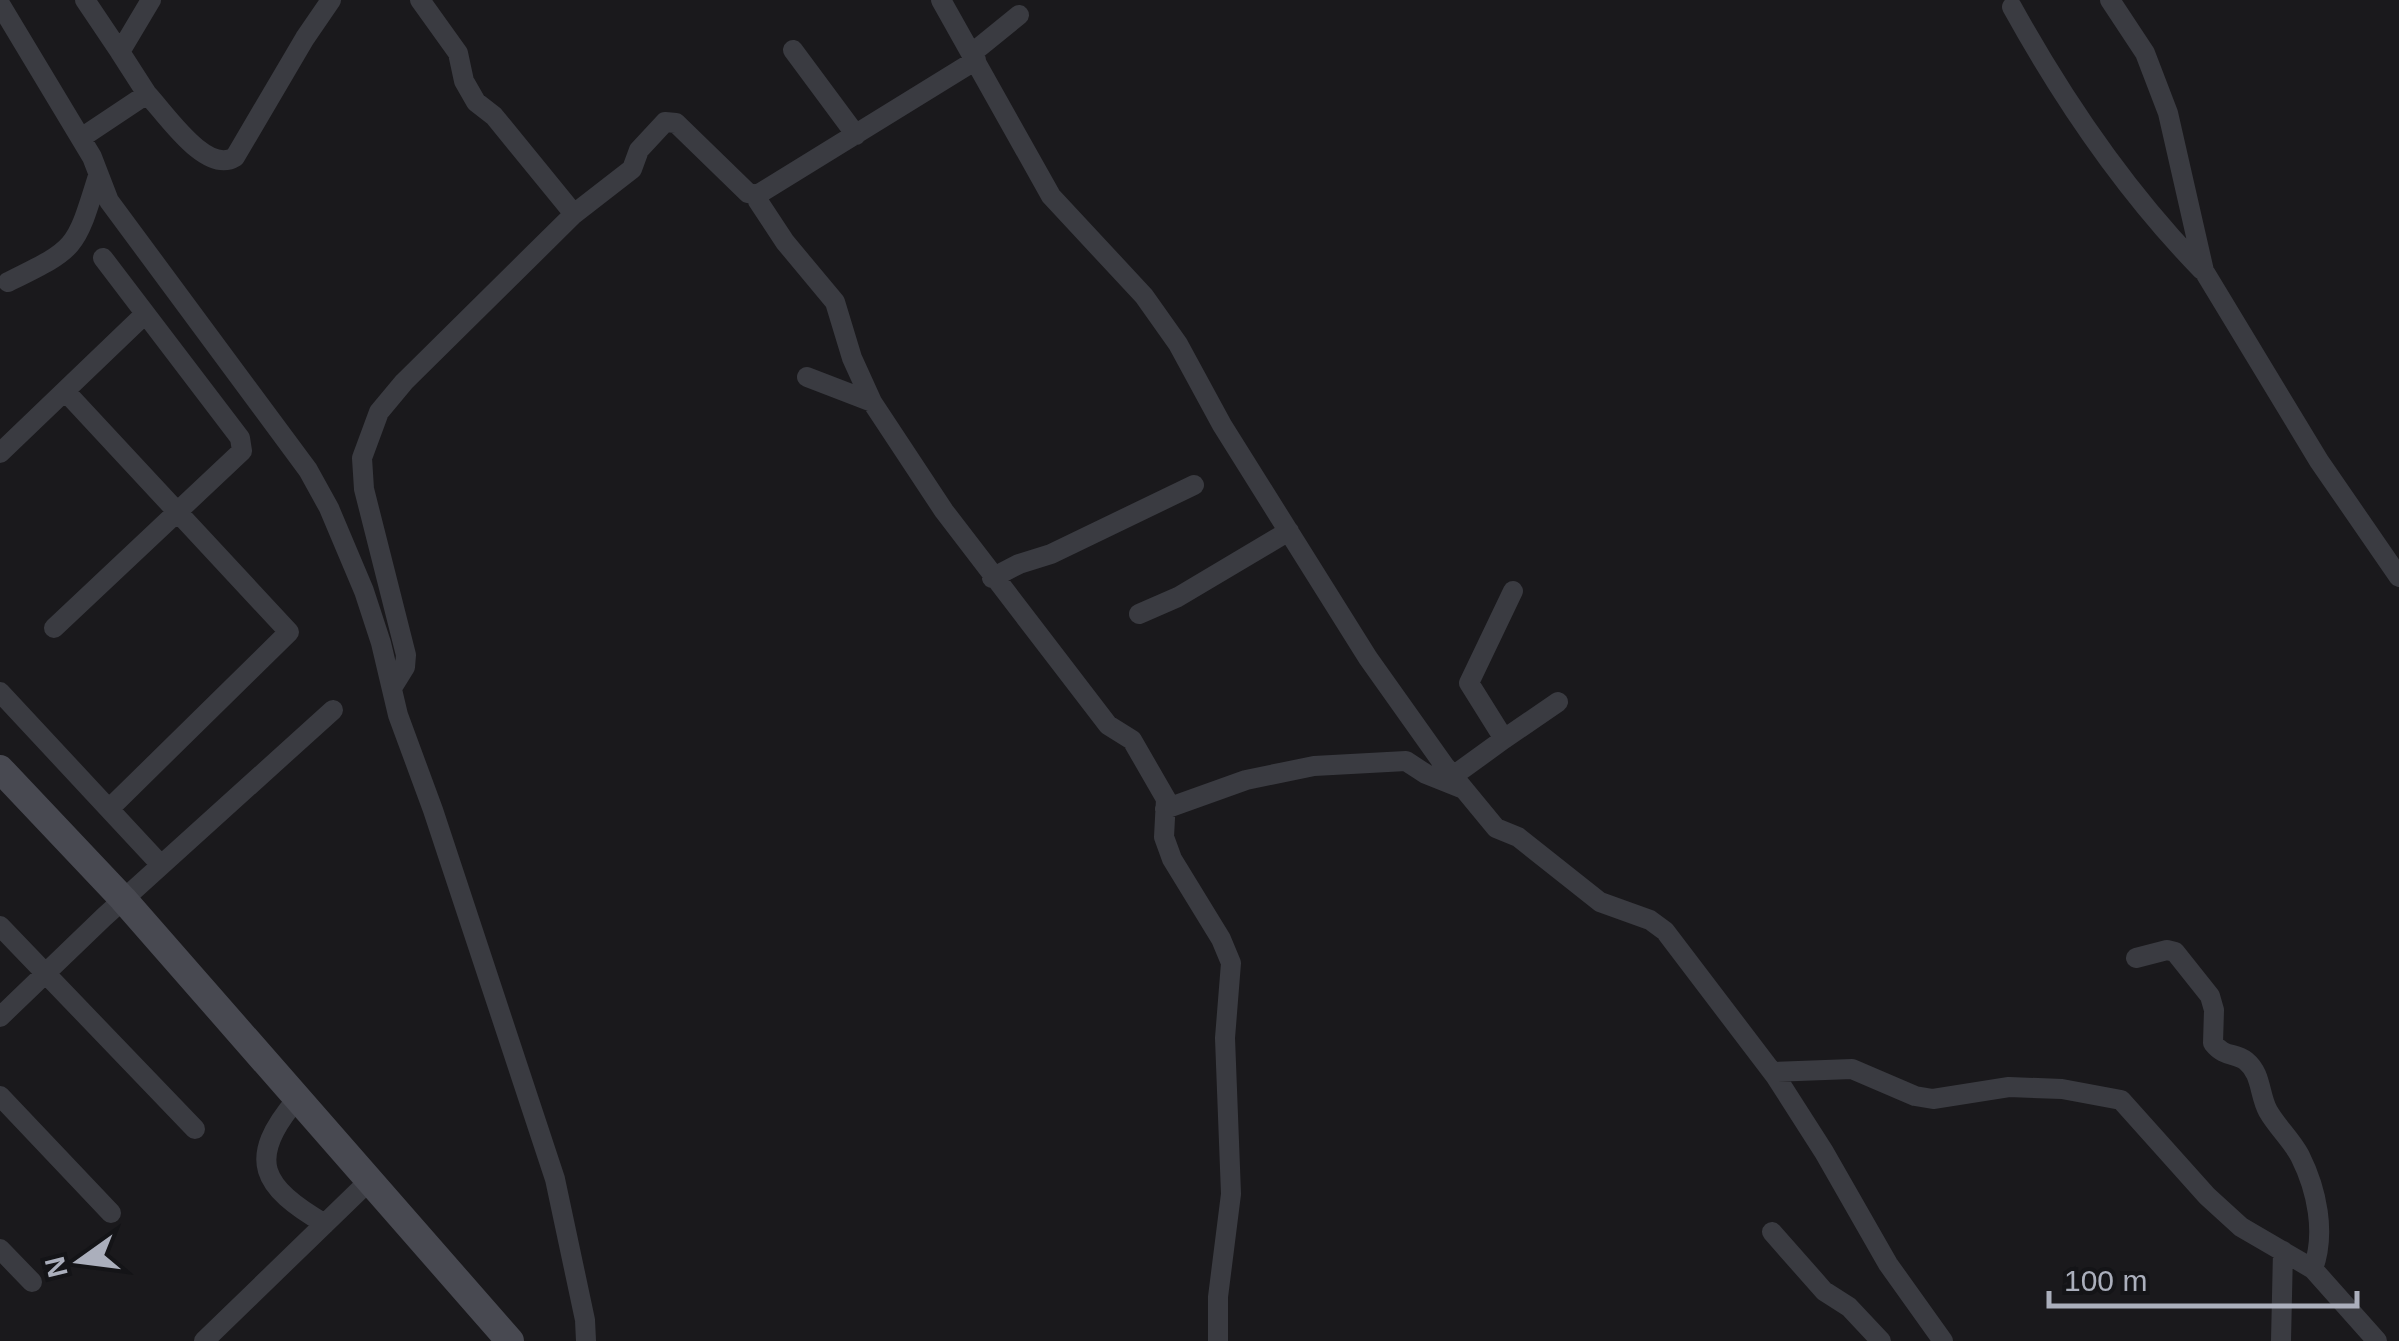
<svg xmlns="http://www.w3.org/2000/svg" width="2399" height="1341" viewBox="0 0 2399 1341" font-family="Helvetica,sans-serif">
	<rect width="100%" height="100%" fill="#1a191c"/>
	<g fill="none" stroke-linecap="round" stroke-linejoin="round">
		<path stroke="#3a3b41" stroke-width="20" d="M85,0L120,52
			M941,0L1051,196L1144,296L1178,344L1222,425L1368,658L1444,765L1496,828L1518,837L1600,902L1650,920L1665,931L1776,1077L1824,1152L1888,1264L1943,1341
			M2110,0L2145,53L2168,113L2204,271L2319,461L2399,577
			M0,4L92,157L109,201L308,470L329,508L364,591L381,643L398,715L433,810L555,1179L585,1320L586,1341
			M2012,7C2064,101 2126,192 2202,270
			M793,50L856,135
			M971,54L1019,15
			M976,60L757,195L758,201L785,242L835,302L852,358L872,402L944,511L1108,725L1132,740L1166,799L1164,837L1172,859L1221,939L1231,963L1225,1038L1231,1194L1218,1297V1341
			M147,94C166,114 206,175 235,157L305,38L331,0
			M81,138L147,94L120,52L151,0
			M574,214L632,169L639,150L665,122L676,123L748,193L757,195
			M8,282C77,248 75,250 98,176
			M807,377L872,402
			M65,391L289,632L109,809
			M0,453L145,314
			M992,578L1019,564L1051,554L1194,485
			M1139,614L1178,597L1289,531
			M54,628L242,451L240,438L103,258
			M392,688L405,667L406,655L364,489L362,458L379,412L404,382L574,214L494,116L476,102L464,81L458,53L420,0
			M0,692L161,865
			M1504,739L1558,702
			M1453,776L1504,739L1469,683L1513,591
			M1165,809L1246,780L1314,766L1406,761L1426,774L1461,788
			M0,926L195,1129
			M2136,958L2167,950L2175,952L2210,996L2214,1010L2213,1043C2225,1058 2234,1052 2246,1061C2262,1074 2259,1095 2268,1111C2277,1127 2291,1139 2300,1156C2317,1190 2326,1233 2313,1269
			M0,1017L104,917L333,710
			M1772,1072L1852,1069L1915,1096L1933,1099L2009,1087L2062,1089L2121,1100L2207,1196L2241,1227L2313,1269L2377,1341
			M0,1096L111,1213
			M297,1099C245,1160 262,1187 325,1224
			M1772,1232L1824,1291L1849,1307L1881,1341
			M0,1249L32,1282
			M204,1341L369,1181
			M2281,1341L2283,1251"/>
		<path stroke="#484951" stroke-width="28" d="M0,769L123,899L510,1341"/>
	</g>
	<g transform="translate(80 1261) rotate(256)" stroke="#141417" stroke-width="8" paint-order="stroke">
	<path d="M0-8L18 38L0 25L-18 38Z" fill="#abafbc"/>
	<text y="-15" font-size="28" font-weight="bold" text-anchor="middle" fill="#abafbc">N</text>
	</g>
	<path d="M2049 1291v15h308v-15" fill="none" stroke="#abafbc" stroke-width="5"/>
	<text x="2064" y="1291" font-size="30" fill="#abafbc" stroke="#141417" stroke-width="8" paint-order="stroke">100 m</text>
</svg>
